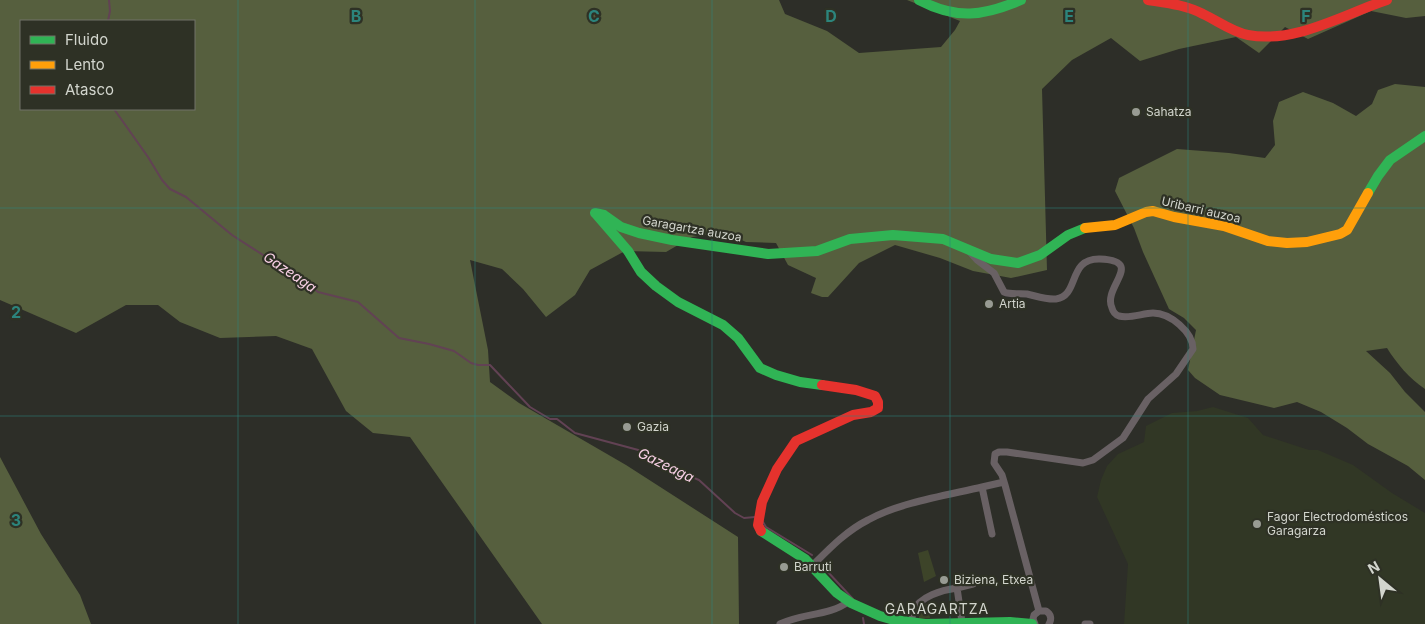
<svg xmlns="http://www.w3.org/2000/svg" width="1425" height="624" viewBox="0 0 1425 624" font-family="Inter,sans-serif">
	<rect width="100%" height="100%" fill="#2d2e28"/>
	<path fill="#313725" d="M1213,407L1248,418L1263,435L1309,450H1318L1353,465L1392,493L1425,513V624H1124L1128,564L1097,497L1101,480L1107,466L1118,454L1144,442L1146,426L1172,413L1197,411Z"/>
	<path fill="#3d4429" d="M928,550L936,576L924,582L918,553Z
		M928,603L930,618L919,619V610Z"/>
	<path fill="#565f3e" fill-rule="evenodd" d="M0,0H779L785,14L827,31L859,53L941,47L955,30L960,21L907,0H1425V16L1406,18L1371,11L1308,39L1285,27L1259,53L1236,37L1179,49L1140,61L1111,38L1072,60L1042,89L1047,270L1011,278L973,271L940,258L895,245L859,263L828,297H822L811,293L816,278L788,265L776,243L746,242L724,232L692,237L666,252L625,251L590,270L575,295L546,317L523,289L502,269L470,260L488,350L490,382L519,403L626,465L738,537L739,624H542L410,437L373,433L346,411L312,349L276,336L220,338L180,322L158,305H126L76,333L0,300ZM21,21H194V109H21Z
		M1395,84L1425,87V389C1409,378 1397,364 1387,348L1366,351L1390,373L1405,392L1425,412V480L1408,466L1368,444L1347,428L1321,412L1297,402L1274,408L1220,395L1195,378L1188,370L1196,330L1184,318L1169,309L1143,252L1134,228L1115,191L1119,178L1177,149L1229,153L1265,158L1275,145L1273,121L1279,102L1303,92L1333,103L1356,116L1372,104L1378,90Z
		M0,457L41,534L80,595L91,624H0Z"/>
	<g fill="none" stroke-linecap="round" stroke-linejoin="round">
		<path stroke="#624254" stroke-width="2" d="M108,21L110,11L109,0
			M114,109L148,157L162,180L170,189L186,197L232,235L308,284L318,292L358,302L399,338L429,344L454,351L471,363L478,365H490L530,407L550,419H557L575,433L642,451L659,463L699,480L735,513L744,518L755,517
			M763,522L766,527L812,555
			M827,571L853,599
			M863,618L864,624"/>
		<path stroke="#696164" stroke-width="7" d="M968,250L977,260L994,273L1004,292C1011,295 1019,293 1027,294C1036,296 1047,300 1056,299C1080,296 1067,258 1100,259C1146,261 1102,287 1112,308C1113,312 1116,315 1119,316C1130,319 1143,313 1153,313C1170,313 1193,332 1193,349L1176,374L1148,399L1123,438L1093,460L1083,463L1007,452H999L995,454L994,463L1002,475L1005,485L1039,611
			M992,534L982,487L1004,482
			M812,566C829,549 846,531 868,520C898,503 948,495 982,487
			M957,588L973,584
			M780,624C803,613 829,616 848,602
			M912,624C912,620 912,615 913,612C919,596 943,590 957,588L962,622
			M1035,624L1033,619L1034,615L1039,611H1046C1051,614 1052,619 1049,624
			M1085,624H1090"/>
		<path stroke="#30b455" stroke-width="10" d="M919,0C957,20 983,16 1021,0
			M1368,193L1378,176L1390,160L1425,136
			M595,213L604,215L621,227L639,233L672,240L768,254L817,251L850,239L893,235L943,239L991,259L1018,263L1040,255L1068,235L1085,228
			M596,214L628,251L641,272L656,286L678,302L723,325L738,338L760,368L776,375L800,382L822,385
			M761,531L805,559L837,593L851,603L880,616L894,620L925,624L1010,622L1032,624"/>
		<path stroke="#ff9f0a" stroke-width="10" d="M1085,228L1115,225L1146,212L1153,211L1174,217L1224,226L1268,241L1287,243L1307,242L1340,234L1347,230L1368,193"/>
		<path stroke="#e5322d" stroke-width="10" d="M1148,0C1167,3 1186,5 1203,14C1218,21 1232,32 1248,35C1295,44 1344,14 1387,0
			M761,531L758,525L762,502L777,469L796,441L853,415L871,412L878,408V402L875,396L856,390L822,385"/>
	</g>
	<path fill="none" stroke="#2c847c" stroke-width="1" stroke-opacity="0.55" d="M238,0V624M475,0V624M712,0V624M950,0V624M1188,0V624M0,208H1425M0,416H1425"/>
	<g fill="#989b93" stroke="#2e3125" stroke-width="2">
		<circle cx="1136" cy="112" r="5"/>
		<circle cx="989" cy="304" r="5"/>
		<circle cx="627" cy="427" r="5"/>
		<circle cx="1257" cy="524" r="5"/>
		<circle cx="784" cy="567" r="5"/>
		<circle cx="944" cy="580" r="5"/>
	</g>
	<g text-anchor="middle" stroke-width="4.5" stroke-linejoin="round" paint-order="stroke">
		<g font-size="12" fill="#d2d5cd" stroke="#2e3125" text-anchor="start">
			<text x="1146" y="116">Sahatza</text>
			<text x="999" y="308">Artia</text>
			<text x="637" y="431">Gazia</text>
			<text x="1267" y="521">Fagor Electrodomésticos<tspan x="1267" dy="14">Garagarza</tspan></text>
			<text x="794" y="571">Barruti</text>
			<text x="954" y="584">Biziena, Etxea</text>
		</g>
		<g font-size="12" fill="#d2d5cd" stroke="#2e3125">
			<text transform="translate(1201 210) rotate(13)" y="4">Uribarri auzoa</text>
			<text transform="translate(692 229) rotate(10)" y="4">Garagartza auzoa</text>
		</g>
		<g font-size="14" font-style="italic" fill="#f8d0e5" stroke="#2e3125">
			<text transform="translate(290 272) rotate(34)" y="5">Gazeaga</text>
			<text transform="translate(666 465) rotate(26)" y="5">Gazeaga</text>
		</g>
		<g font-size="14" letter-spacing="1" fill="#d2d5cd" stroke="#2e3125">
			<text x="937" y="614">GARAGARTZA</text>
		</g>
	</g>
	<g font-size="16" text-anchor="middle" font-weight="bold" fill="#2c847c" stroke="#2e3125" stroke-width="4.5" stroke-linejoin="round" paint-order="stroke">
		<text x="356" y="22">B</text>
		<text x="594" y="22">C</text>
		<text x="831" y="22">D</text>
		<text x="1069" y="22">E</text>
		<text x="1306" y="22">F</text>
		<text x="16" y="318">2</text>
		<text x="16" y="526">3</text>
	</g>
	<rect x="20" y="20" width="175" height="90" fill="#2e3125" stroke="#707368"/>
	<rect x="30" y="36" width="25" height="8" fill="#30b455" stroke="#707368"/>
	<text x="65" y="45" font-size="15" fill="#d2d5cd">Fluido</text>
	<rect x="30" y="61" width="25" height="8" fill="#ff9f0a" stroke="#707368"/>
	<text x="65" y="70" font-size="15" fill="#d2d5cd">Lento</text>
	<rect x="30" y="86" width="25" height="8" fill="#e5322d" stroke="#707368"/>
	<text x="65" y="95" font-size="15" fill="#d2d5cd">Atasco</text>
	<g transform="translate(1380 579) rotate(331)" stroke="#2e3125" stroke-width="4" paint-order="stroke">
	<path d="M0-4L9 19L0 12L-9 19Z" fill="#d2d5cd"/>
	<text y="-8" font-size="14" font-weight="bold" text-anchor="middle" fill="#d2d5cd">N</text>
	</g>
</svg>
